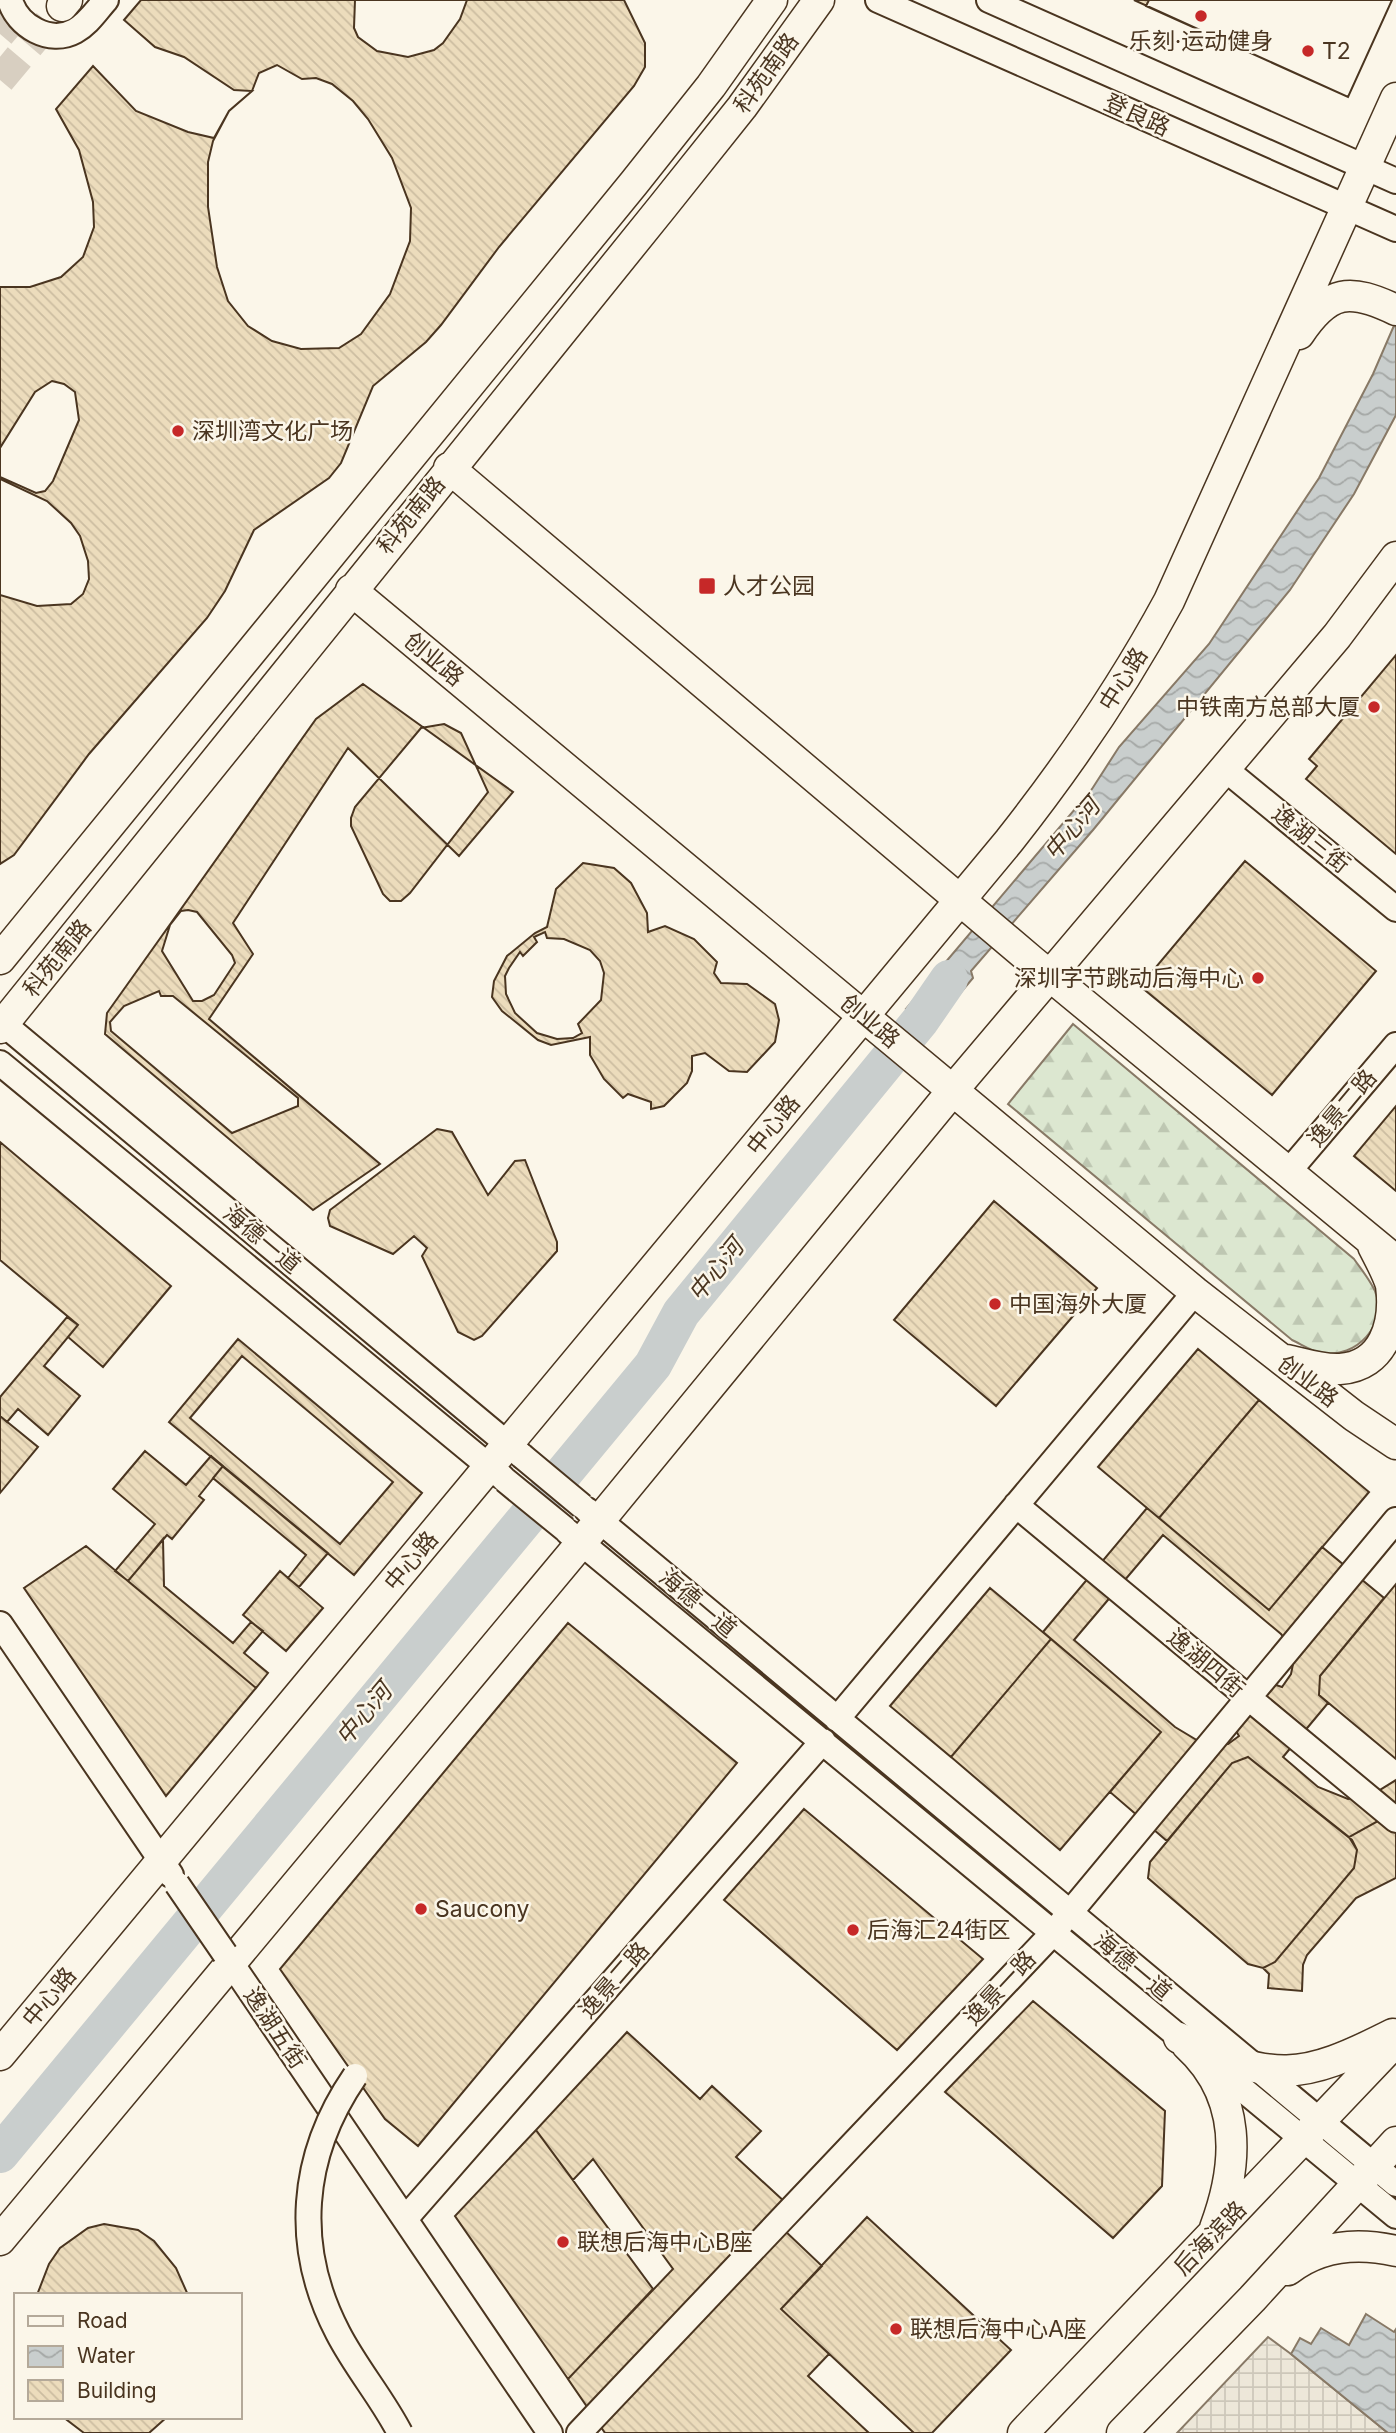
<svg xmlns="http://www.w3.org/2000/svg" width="1396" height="2433" viewBox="0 0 1396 2433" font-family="Inter,'Noto Sans SC',sans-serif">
	<defs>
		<pattern id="forest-firs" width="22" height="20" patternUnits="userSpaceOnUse" patternTransform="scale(1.75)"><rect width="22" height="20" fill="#dce7d0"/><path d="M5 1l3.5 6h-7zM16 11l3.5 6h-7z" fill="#bec7b2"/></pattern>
		<pattern id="plaza-grid" width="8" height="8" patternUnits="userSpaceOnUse" patternTransform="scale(1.75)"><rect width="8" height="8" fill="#ede7d9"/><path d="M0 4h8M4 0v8" fill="none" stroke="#cdc7ba"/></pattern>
		<pattern id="water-waves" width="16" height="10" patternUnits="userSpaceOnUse" patternTransform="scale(1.75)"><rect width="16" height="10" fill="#c9cecd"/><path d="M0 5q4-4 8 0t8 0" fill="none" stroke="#a5a8a6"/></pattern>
		<pattern id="building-back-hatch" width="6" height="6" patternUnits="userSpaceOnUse" patternTransform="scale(1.75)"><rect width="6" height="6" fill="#ecdcbc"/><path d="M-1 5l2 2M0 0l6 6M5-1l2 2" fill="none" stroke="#ccbda1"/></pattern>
	</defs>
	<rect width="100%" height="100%" fill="#fbf6e9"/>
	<path fill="url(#forest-firs)" stroke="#887966" stroke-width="2" d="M1073,1024L1354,1259C1361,1269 1370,1280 1375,1291C1389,1324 1356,1359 1322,1353C1313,1352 1301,1344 1292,1340L1008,1104Z"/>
	<path fill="url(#plaza-grid)" stroke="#887966" stroke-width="2" d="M1268,2337L1291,2354L1388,2433H1177Z"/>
	<path fill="url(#water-waves)" stroke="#887966" stroke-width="2" d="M1396,321V415L1354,494L1290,590L1093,830L971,971L973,978L930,1029L906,1009L1092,789L1119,747L1209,644L1319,478L1373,374Z
		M1366,2314L1394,2332L1396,2329V2433H1388L1291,2354L1300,2338L1311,2344L1321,2328L1349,2345Z"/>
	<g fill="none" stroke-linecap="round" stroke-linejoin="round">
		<path stroke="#c9cecd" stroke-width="38" d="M0,2154L653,1365L681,1313L920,1021L949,979"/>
	</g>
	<path fill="url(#building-back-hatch)" stroke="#4a3520" stroke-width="2" fill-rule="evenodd" d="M141,0H624L645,43V67L634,86L499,247L441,325L426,342L373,386L341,463L329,478L254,530L225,591L207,618L89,754L14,855L0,864V287H30L61,277L83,257L94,227L93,202L79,150L56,109L93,66L136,111L188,132L214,138L229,111L252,91L234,90L184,57L155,47L124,20Z
		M355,0H467L460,19L443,43L434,50L408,57L377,51L358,37L354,28Z
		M1134,0H1392L1348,97Z
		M1149,0H1392L1348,97L1146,6Z
		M277,65L302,79L316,78L332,84L353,101L368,119L392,158L411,208L410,241L390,294L361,334L339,348L301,349L272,341L248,326L228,301L217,267L208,207V162L213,141L229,111L252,91L259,73Z
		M52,381L64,384L75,392L79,420L53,481L45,491L36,493L0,477V448L35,392Z
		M0,479L47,501L71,523L80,536L88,561L89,579L83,594L71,604L37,606L0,595Z
		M1396,655V854L1306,779L1317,766L1309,759Z
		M363,684L513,792L459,856L348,748L233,923L253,954L209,1019L380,1164L313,1210L105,1034L107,1013L316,719Z
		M444,724L461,733L488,792L410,893L401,901H390L383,894L351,826V818L355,807L421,728Z
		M1245,861L1376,971L1272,1095L1140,986Z
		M583,863L614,868L631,883L647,913L648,932L665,926L694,939L717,962L714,973L721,983L747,984L775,1004L779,1020L775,1042L747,1072L729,1071L705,1053L692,1056V1071L687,1083L664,1106L651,1109V1102L628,1094L623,1098L604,1079L590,1055V1037L551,1045L538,1040L502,1011L492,997L494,981L507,956L535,933L547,927L556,889Z
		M188,910L197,912L232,955L235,963L214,995L202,1001H193L162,951L170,925L181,911Z
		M545,932L547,938L564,939L590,950L600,961L604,973L601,1000L578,1024L582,1033L573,1038L557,1039L537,1033L515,1013L506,994L505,976L509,968L520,952L523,956L537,942L534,937Z
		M159,991L161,996H173L298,1098V1106L232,1133L111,1031L110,1022L124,1006Z
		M1396,1106V1191L1354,1156Z
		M437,1129L452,1132L488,1195L515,1161L525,1160L557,1242V1251L482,1336L474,1340L458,1332L422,1256L427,1248L414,1236L393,1254L330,1226L328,1218L330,1210Z
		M0,1142L171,1286L103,1367L68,1337L78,1325L0,1260Z
		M994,1201L1097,1288L996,1406L894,1320Z
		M67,1317L78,1325L44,1366L80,1396L48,1435L18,1409L7,1422L0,1416V1397Z
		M238,1339L422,1493L354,1575L169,1422Z
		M1198,1349L1259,1400L1159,1518L1098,1467Z
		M242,1356L393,1482L340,1544L190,1418Z
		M1259,1400L1369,1492L1269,1610L1159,1518Z
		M0,1416L38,1447L0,1493Z
		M145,1451L186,1485L211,1456L223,1466L199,1496L204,1500L172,1539L167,1535L128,1581L115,1571L155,1524L113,1489Z
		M223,1466L328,1553L299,1587L288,1578L306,1555L213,1478Z
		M1147,1508L1269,1610L1322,1547L1384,1598L1320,1676L1319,1695L1328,1703L1283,1757L1318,1787L1348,1799L1370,1796L1396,1780V1811L1349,1837L1248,1757L1232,1763L1167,1841L1110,1792L1161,1732L1043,1632ZM1163,1535L1281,1634L1290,1645L1294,1659L1291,1674L1282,1687L1270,1683L1233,1726L1239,1736L1228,1744L1205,1745L1175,1727L1074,1640Z
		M163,1539L164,1586L233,1643L251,1622L263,1631L244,1653L268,1673L256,1688L128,1581Z
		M86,1546L256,1688L166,1796L24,1588Z
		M280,1571L323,1608L286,1651L243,1615Z
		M1396,1584V1759L1319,1695L1320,1676Z
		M990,1588L1051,1639L951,1757L890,1706Z
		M568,1623L737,1763L418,2146L385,2119L280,1969Z
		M1051,1639L1161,1732L1060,1850L951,1757Z
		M1248,1757L1352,1840L1357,1850L1354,1868L1275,1962L1263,1968L1248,1964L1148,1878L1150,1862L1232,1763Z
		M804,1809L983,1959L897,2050L724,1900Z
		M1396,1811V1878L1356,1898L1307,1955L1303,1965L1302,1991L1268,1988L1269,1974L1263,1968L1275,1962L1354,1868L1357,1850L1349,1837Z
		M1033,2001L1165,2111L1162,2186L1113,2238L945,2092Z
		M627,2032L700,2099L712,2086L761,2131L736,2157L799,2215L784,2230L822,2266L781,2309L914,2433H605L568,2379L653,2289L536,2130Z
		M536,2130L573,2180L593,2159L673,2269L568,2379L455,2216Z
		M867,2217L1011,2350L932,2433H869L808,2376L829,2354L781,2309Z
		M104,2224L138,2230L154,2241L176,2268L188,2295H37L49,2264L60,2248L88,2228Z
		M63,2417H167L149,2433H84Z"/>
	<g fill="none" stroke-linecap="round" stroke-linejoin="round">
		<path stroke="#d8cfc1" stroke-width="30" stroke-dasharray="30 15" stroke-linecap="butt" d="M0,34L29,0
			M0,80L62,6"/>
		<defs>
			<path id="minor" d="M10,0C17,26 50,45 75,31C88,24 96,11 106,0
				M878,0L1396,229
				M989,0L1396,181
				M1225,769L1396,909
				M0,1021L522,1456
				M0,1063L502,1477
				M1289,1171L1396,1045
				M1016,1505L1396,1820
				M587,1510L1396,2184
				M568,1532L1396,2216
				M0,1624L171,1875
				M837,1719L1195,1292
				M225,1954L550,2433
				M405,2219L823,1741
				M579,2433L1053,1933L1396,1520"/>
			<path id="major" d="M62,6L67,0
				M1299,334C1329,289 1350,288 1396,310
				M449,468L1032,961L1396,1261
				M351,590L1195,1292L1354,1416L1396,1444
				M0,959L634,183L711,86L772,0
				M0,1028L663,206L742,107L819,0
				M1287,1360C1304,1364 1322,1370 1340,1369C1384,1366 1396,1324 1391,1285C1387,1272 1379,1258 1373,1246
				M1179,2038C1274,2083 1300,2081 1393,2034
				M1187,2045C1242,2095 1239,2164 1215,2228
				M0,2055L1009,841C1069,765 1123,686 1169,601L1396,98
				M0,2240L581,1543L953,1090L1337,636L1396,557
				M1288,2270C1320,2245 1357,2242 1396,2251
				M1023,2433L1396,2041
				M1122,2433L1252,2299L1396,2142"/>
		</defs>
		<use href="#minor" stroke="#4a3520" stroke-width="28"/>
		<use href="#major" stroke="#4a3520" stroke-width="33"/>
		<use href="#minor" stroke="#fbf6e9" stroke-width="24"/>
		<use href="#major" stroke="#fbf6e9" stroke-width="30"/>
		<defs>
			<path id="minor-bridge" d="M522,1456L582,1506
				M505,1480L565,1529
				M177,1884L225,1954
				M355,2076C300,2156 293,2247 338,2333C356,2368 382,2398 400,2433"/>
		</defs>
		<use href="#minor-bridge" stroke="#4a3520" stroke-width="28" stroke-linecap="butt"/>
		<use href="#minor-bridge" stroke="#fbf6e9" stroke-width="24"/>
	</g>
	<g fill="#c62828" stroke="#fbf6e9" stroke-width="2.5">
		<circle cx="1201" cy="16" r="7"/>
		<circle cx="1308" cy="51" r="7"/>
		<circle cx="178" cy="431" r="7"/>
		<rect x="698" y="577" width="18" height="18" rx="3.5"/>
		<circle cx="1374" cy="707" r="7"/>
		<circle cx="1258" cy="978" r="7"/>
		<circle cx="995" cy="1304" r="7"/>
		<circle cx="421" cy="1909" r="7"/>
		<circle cx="853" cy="1930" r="7"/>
		<circle cx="563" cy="2242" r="7"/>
		<circle cx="896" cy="2329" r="7"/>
	</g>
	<g text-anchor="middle" stroke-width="5" stroke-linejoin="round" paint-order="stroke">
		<g font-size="23" fill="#4a3520" stroke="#fbf6e9" text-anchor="start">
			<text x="1201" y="49" text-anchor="middle">乐刻·运动健身</text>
			<text x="1322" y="59">T2</text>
			<text x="192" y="439">深圳湾文化广场</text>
			<text x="723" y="594">人才公园</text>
			<text x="1360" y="715" text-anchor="end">中铁南方总部大厦</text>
			<text x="1244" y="986" text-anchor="end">深圳字节跳动后海中心</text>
			<text x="1009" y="1312">中国海外大厦</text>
			<text x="435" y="1917">Saucony</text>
			<text x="867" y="1938">后海汇24街区</text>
			<text x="577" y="2250">联想后海中心B座</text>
			<text x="910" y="2337">联想后海中心A座</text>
		</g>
		<g font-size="23" fill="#4a3520" stroke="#fbf6e9">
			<text transform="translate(766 73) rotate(-54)" y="8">科苑南路</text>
			<text transform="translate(1137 115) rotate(24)" y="8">登良路</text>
			<text transform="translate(411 515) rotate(-51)" y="8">科苑南路</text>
			<text transform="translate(434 659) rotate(40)" y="8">创业路</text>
			<text transform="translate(1123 679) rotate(-58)" y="8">中心路</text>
			<text transform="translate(1311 839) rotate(39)" y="8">逸湖三街</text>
			<text transform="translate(57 958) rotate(-51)" y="8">科苑南路</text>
			<text transform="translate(870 1021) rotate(40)" y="8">创业路</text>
			<text transform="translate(1342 1108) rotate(-50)" y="8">逸景二路</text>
			<text transform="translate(773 1125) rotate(-51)" y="8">中心路</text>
			<text transform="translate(262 1239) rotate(40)" y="8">海德一道</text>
			<text transform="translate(1308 1381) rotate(37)" y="8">创业路</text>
			<text transform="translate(411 1561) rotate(-50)" y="8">中心路</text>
			<text transform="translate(698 1603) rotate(40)" y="8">海德一道</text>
			<text transform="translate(1206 1663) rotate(40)" y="8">逸湖四街</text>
			<text transform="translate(1133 1966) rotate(40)" y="8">海德一道</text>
			<text transform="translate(614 1980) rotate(-49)" y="8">逸景二路</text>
			<text transform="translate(1000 1988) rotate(-47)" y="8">逸景一路</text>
			<text transform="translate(49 1997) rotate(-50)" y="8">中心路</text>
			<text transform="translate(275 2028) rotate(56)" y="8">逸湖五街</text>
			<text transform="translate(1210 2238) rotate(-46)" y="8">后海滨路</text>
		</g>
		<g font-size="24" font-style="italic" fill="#4a3520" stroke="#fbf6e9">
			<text transform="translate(1072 829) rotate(-50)" y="8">中心河</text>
			<text transform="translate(716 1270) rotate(-51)" y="8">中心河</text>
			<text transform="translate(364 1714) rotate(-50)" y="8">中心河</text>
		</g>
	</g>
	<rect x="14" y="2293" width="228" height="126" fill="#fbf6e9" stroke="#b4a999" stroke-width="2"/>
	<rect x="28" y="2316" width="35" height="10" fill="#fbf6e9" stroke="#b4a999" stroke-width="2"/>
	<text x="77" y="2328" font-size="21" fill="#4a3520">Road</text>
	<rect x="28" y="2346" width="35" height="21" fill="url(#water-waves)" stroke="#b4a999" stroke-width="2"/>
	<text x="77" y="2363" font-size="21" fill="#4a3520">Water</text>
	<rect x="28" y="2380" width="35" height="21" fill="url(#building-back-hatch)" stroke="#b4a999" stroke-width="2"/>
	<text x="77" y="2398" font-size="21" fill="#4a3520">Building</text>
</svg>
